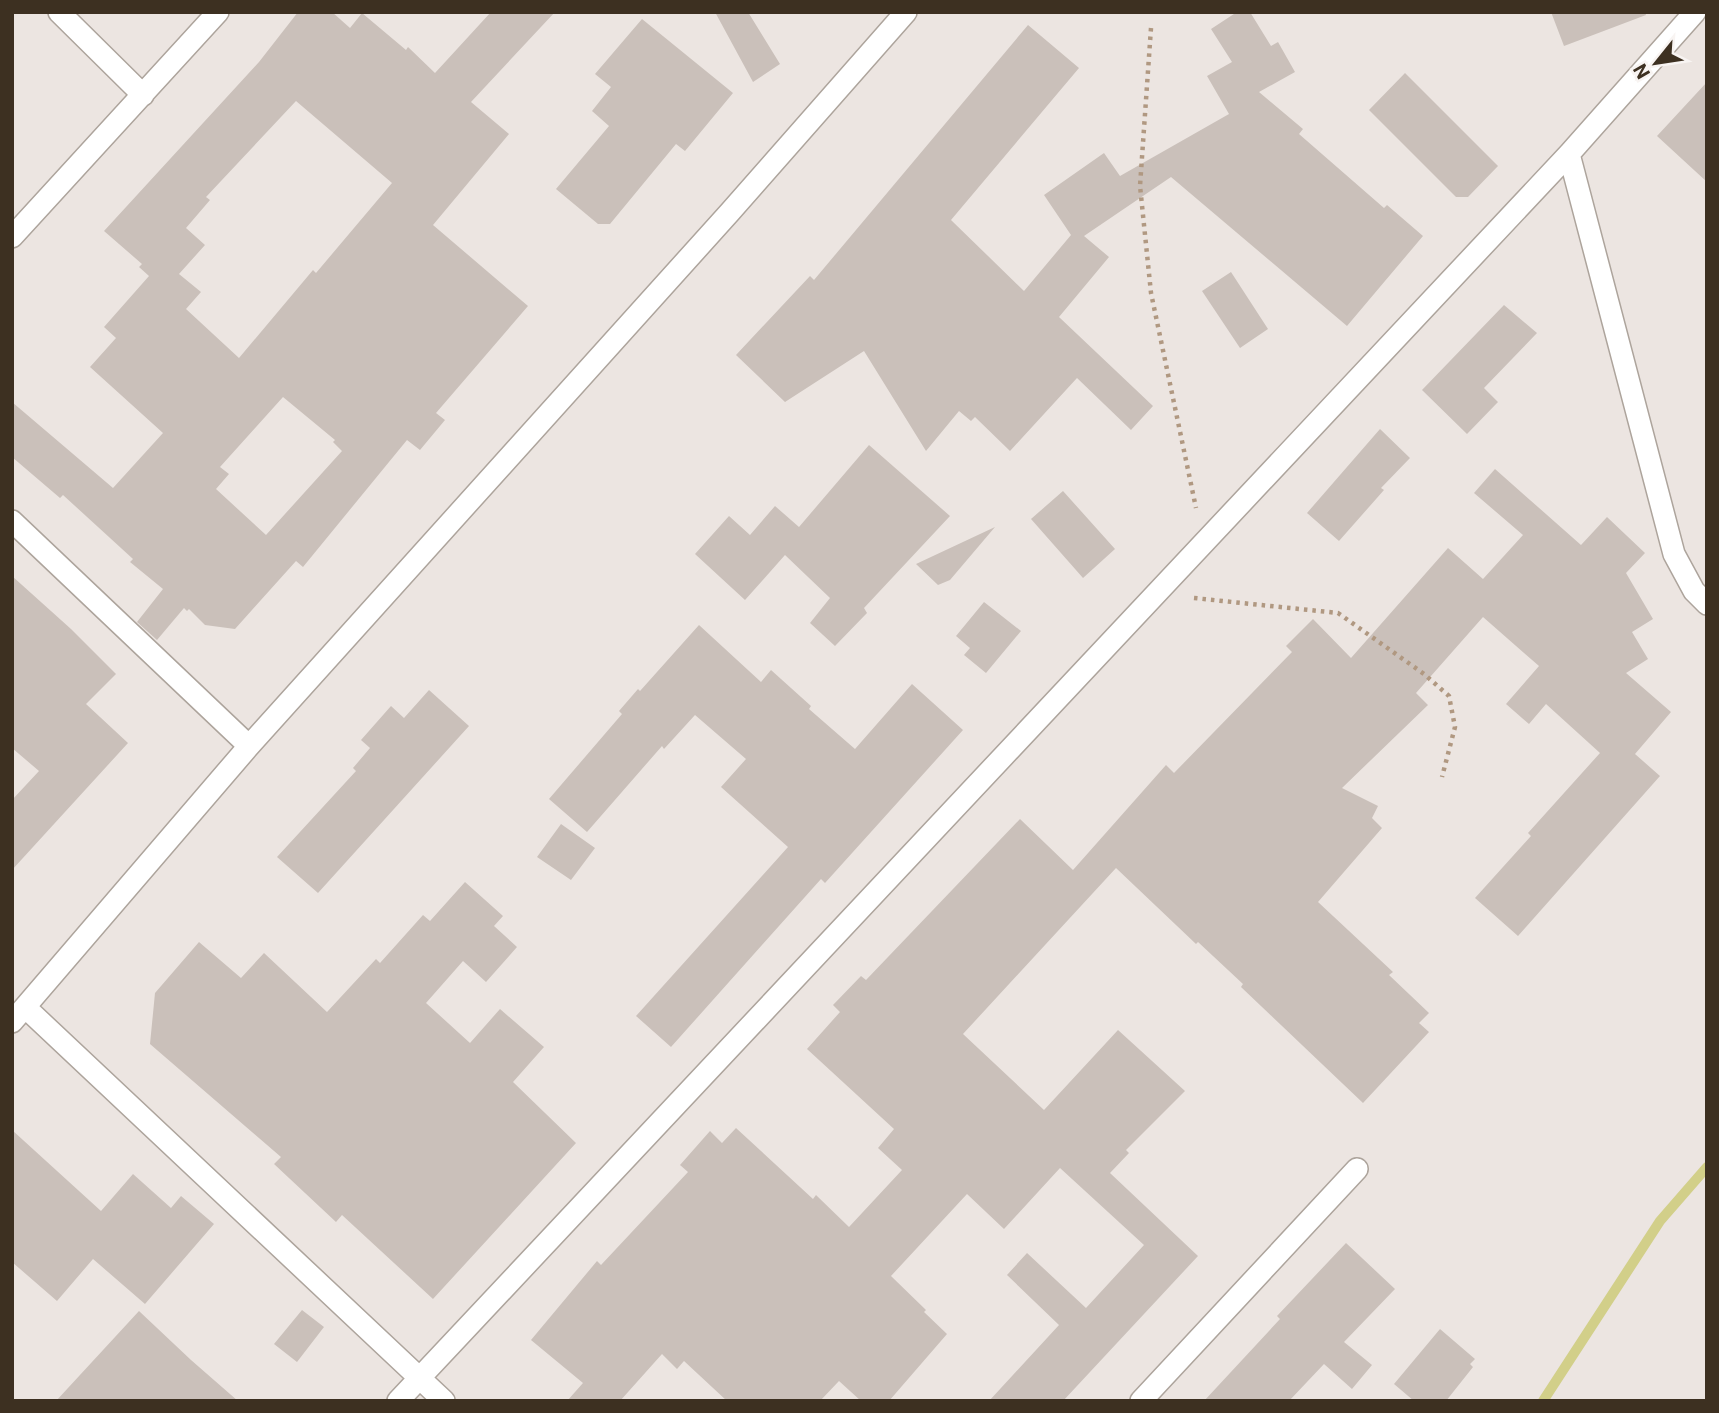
<svg xmlns="http://www.w3.org/2000/svg" width="1719" height="1413" viewBox="0 0 1719 1413" font-family="Roboto,sans-serif">
	<rect width="100%" height="100%" fill="#ece5e1"/>
	<g fill="none" stroke-linecap="round" stroke-linejoin="round">
		<path stroke="#d2cf89" stroke-width="10" d="M1543,1401L1660,1221L1707,1167"/>
	</g>
	<path fill="#cac0ba" fill-rule="evenodd" d="M298,12H332L350,28L362,13L406,50L408,47L435,73L491,12H555L471,102L509,134L433,225L528,306L436,413L445,420L420,450L407,440L303,567L296,561L235,629L205,625L189,609L187,611L184,608L157,640L137,622L163,589L130,562L133,559L63,495L60,498L12,457V402L113,488L163,433L90,367L116,338L104,327L149,276L139,267L142,264L104,231L259,62ZM296,101L392,183L316,273L313,270L239,358L186,309L201,292L179,274L205,245L186,228L210,200L206,197ZM283,397L335,440L333,442L342,451L266,535L216,489L229,474L220,467Z
		M715,12H748L780,64L753,82Z
		M1237,12H1250L1271,46L1278,42L1295,72L1259,92L1303,129L1299,134L1384,208L1387,205L1423,236L1347,326L1171,177L1084,236L1109,257L1059,317L1153,406L1131,430L1077,378L1010,451L975,417L971,421L959,411L926,451L864,351L785,402L736,355L810,276L814,280L1028,25L1079,68L951,220L1024,291L1071,235L1044,195L1104,153L1120,176L1229,114L1207,76L1232,62L1211,29Z
		M1551,12H1645L1646,15L1564,46Z
		M642,19L733,93L685,151L676,144L610,224H598L556,189L609,126L592,111L611,87L595,74Z
		M1405,73L1498,166L1468,197H1456L1369,110Z
		M1707,82V182L1657,136Z
		M1231,272L1268,329L1240,348L1202,291Z
		M1504,305L1537,333L1484,388L1498,402L1467,434L1422,390Z
		M1380,429L1410,458L1381,488L1384,490L1339,541L1307,513Z
		M869,445L950,516L864,608L867,613L835,646L810,623L830,598L785,555L745,600L695,554L729,516L750,535L775,506L799,527Z
		M1495,469L1581,545L1607,517L1645,553L1626,573L1653,619L1632,632L1648,659L1626,673L1671,712L1635,754L1660,776L1518,936L1475,898L1531,836L1528,833L1600,753L1546,704L1529,724L1506,704L1539,666L1483,617L1416,693L1428,705L1342,788L1378,806L1372,818L1382,828L1318,902L1393,972L1389,975L1429,1013L1419,1023L1429,1032L1363,1103L1241,987L1243,984L1198,942L1196,944L1116,868L963,1034L1044,1110L1118,1030L1185,1091L1126,1150L1129,1153L1110,1173L1198,1256L1063,1401H989L1059,1325L1007,1275L1027,1253L1086,1308L1144,1245L1060,1168L1004,1229L967,1194L891,1276L926,1310L924,1312L947,1334L889,1401H861L839,1381L820,1401H727L684,1361L677,1369L662,1354L620,1401H567L583,1383L531,1340L597,1261L601,1265L688,1172L680,1165L710,1131L722,1143L736,1128L813,1199L816,1195L849,1227L902,1170L878,1148L894,1129L807,1049L840,1012L833,1005L861,976L866,980L1020,819L1073,870L1166,765L1174,773L1292,652L1286,646L1313,619L1351,658L1448,548L1483,579L1523,535L1474,493Z
		M1063,491L1115,549L1083,578L1031,519Z
		M995,527L950,580L938,585L916,564Z
		M12,576L71,629L116,674L86,704L128,743L12,870V800L39,771L12,748Z
		M984,602L1021,631L986,673L964,655L970,648L956,636Z
		M699,625L761,682L771,670L811,706L809,709L855,749L912,684L963,730L825,883L821,879L671,1047L636,1016L788,847L721,787L746,759L695,715L664,749L662,746L587,832L549,799L622,714L619,711L638,689L640,691Z
		M429,690L469,726L318,893L277,857L356,771L353,768L370,748L361,740L391,706L404,718Z
		M561,824L595,848L571,880L537,857Z
		M465,882L503,916L494,926L517,947L486,982L463,961L426,1003L470,1043L500,1009L544,1047L513,1082L576,1143L433,1299L342,1215L336,1222L274,1164L281,1157L150,1044L155,993L199,942L241,978L264,953L327,1012L376,959L380,963L423,915L430,921Z
		M12,1130L101,1211L133,1174L171,1208L181,1196L214,1224L145,1304L93,1259L57,1301L12,1262Z
		M1346,1243L1395,1289L1344,1342L1372,1365L1352,1389L1324,1364L1289,1401H1204L1280,1319L1277,1316Z
		M302,1310L324,1327L297,1362L274,1344Z
		M139,1311L191,1360L238,1401H56Z
		M1440,1329L1475,1359L1470,1364L1473,1367L1446,1401H1414L1394,1384Z"/>
	<g fill="none" stroke-linecap="round" stroke-linejoin="round">
		<defs>
			<path id="minor" d="M59,12L143,95
				M1569,154L1674,554L1694,591L1707,604
				M12,237L218,12
				M12,521L249,746
				M25,1007L444,1401
				M12,1022L249,746L730,212L906,12
				M398,1401L1569,154L1695,12
				M1141,1401L1357,1169"/>
		</defs>
		<use href="#minor" stroke="#ada49c" stroke-width="24"/>
		<path stroke="#b09881" stroke-width="4.5" stroke-dasharray="3.5 5" stroke-linecap="butt" d="M1151,28L1140,186L1151,293L1196,508
			M1194,598L1338,613L1424,674L1449,696L1455,727L1442,777"/>
		<use href="#minor" stroke="#fff" stroke-width="21"/>
	</g>
	<rect width="1719" height="1413" fill="none" stroke="#3d3021" stroke-width="28"/>
	<g transform="translate(1656 63) rotate(240)" stroke="#f8f4f2" stroke-width="5" paint-order="stroke">
	<path d="M0-5L12 26L0 18L-12 26Z" fill="#3d3021"/>
	<text y="-10" font-size="19" font-weight="bold" text-anchor="middle" fill="#3d3021">N</text>
	</g>
</svg>
